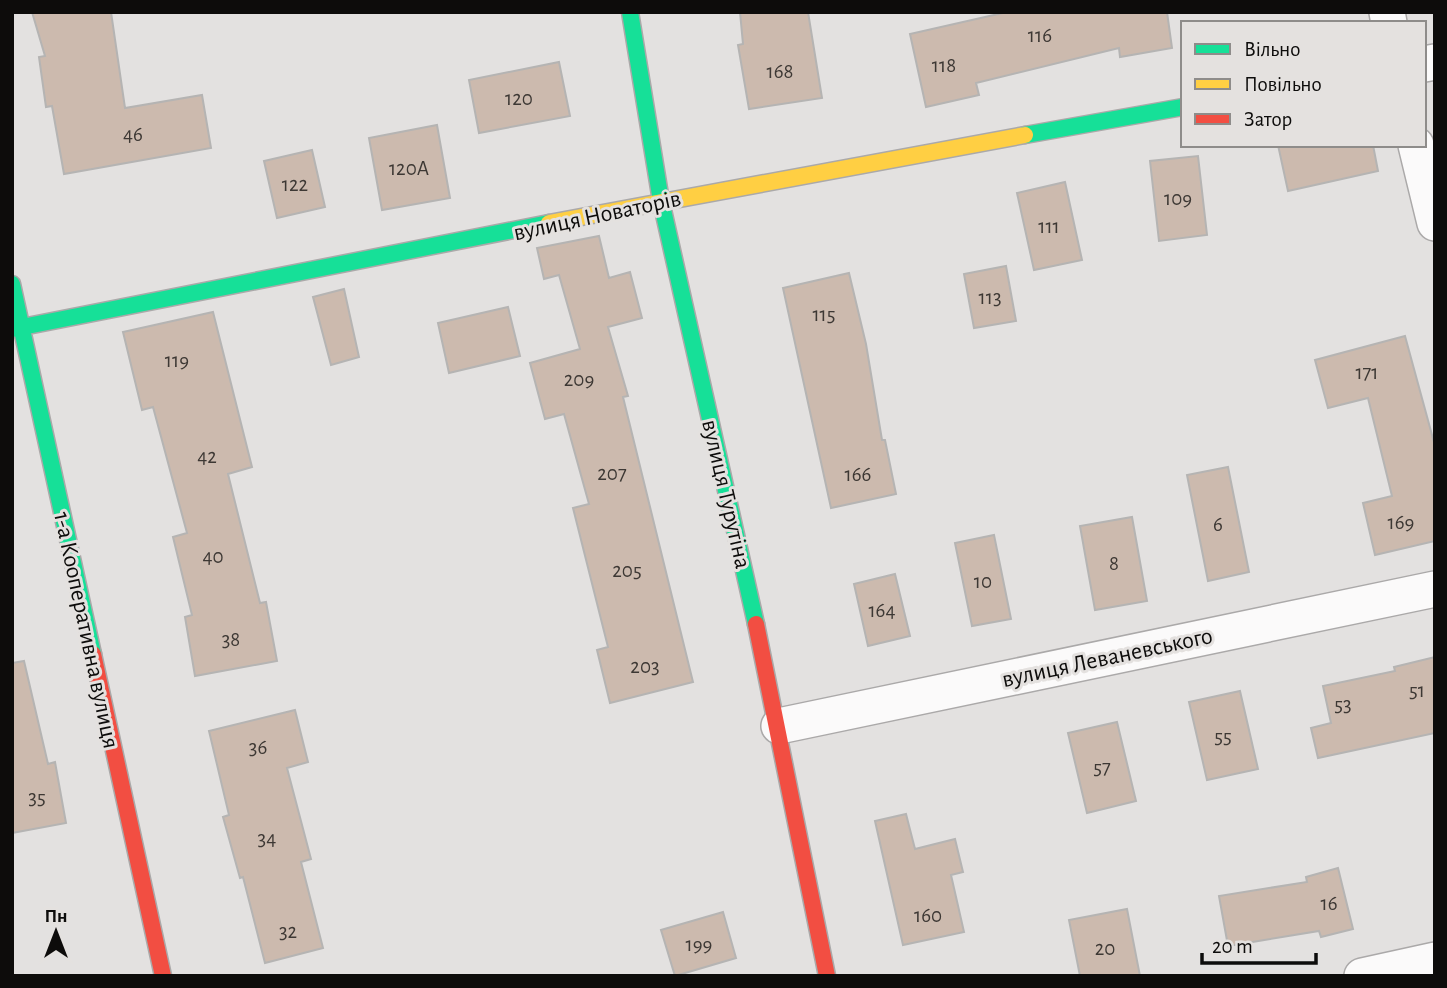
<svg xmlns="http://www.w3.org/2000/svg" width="1447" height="988" viewBox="0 0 1447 988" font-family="'Alegreya Sans',sans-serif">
	<rect width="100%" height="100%" fill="#e3e1e0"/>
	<path fill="#ccbaae" stroke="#b5b4b3" stroke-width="2" d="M32,12H111L125,108L202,95L211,148L64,174L52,106L46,107L39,57L45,56Z
		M740,12H808L822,98L749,109L738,45L743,44Z
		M1007,12H1167L1172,48L1120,57L1119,48L976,83L979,95L926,107L910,34Z
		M559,62L570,116L479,133L469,80Z
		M437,125L450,198L382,210L369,138Z
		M1278,145H1373L1378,171L1288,191Z
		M312,150L325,207L277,218L264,161Z
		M1198,156L1207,235L1159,241L1150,161Z
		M1065,182L1082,260L1034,270L1017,193Z
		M599,236L609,278L630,272L642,318L608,327L628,396L623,397L693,682L610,703L597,650L608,647L573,508L589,504L564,414L545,419L530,363L580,349L559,275L544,279L537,248Z
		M1006,266L1016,321L974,328L964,274Z
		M849,273L866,344L882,440H885L896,494L831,508L783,288Z
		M344,289L359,357L331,365L313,297Z
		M508,307L520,356L449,373L438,323Z
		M213,312L252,467L228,474L260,603L266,602L277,661L195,676L185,617L192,615L173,537L187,533L153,407L142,410L123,332Z
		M1405,336L1435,446V541L1375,555L1363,503L1392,496L1368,398L1328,408L1315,360Z
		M1228,467L1249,572L1208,581L1187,475Z
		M1132,517L1147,601L1095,610L1080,526Z
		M994,535L1011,619L972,626L955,543Z
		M895,574L910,636L868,646L854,584Z
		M1435,657V733L1318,758L1311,728L1331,723L1323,686L1395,671L1394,667Z
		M24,661L48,764L55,762L66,823L12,833V663Z
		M1240,691L1258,769L1207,780L1189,702Z
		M295,710L308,762L287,768L311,859L301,862L323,948L265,963L243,877L240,878L223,817L229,815L209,731Z
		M1117,722L1136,801L1087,813L1068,733Z
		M906,814L915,849L955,839L963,872L951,875L964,932L903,945L875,821Z
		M1338,868L1353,929L1321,937L1319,931L1228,946L1219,896L1307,882L1306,877Z
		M1127,909L1140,976H1080L1069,920Z
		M723,912L736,958L675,976L661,930Z"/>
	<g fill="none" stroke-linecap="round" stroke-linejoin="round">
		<defs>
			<path id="street" d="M1387,12L1389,23
				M1424,64L1435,62
				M1416,145L1435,223
				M779,726L1435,589
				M1362,976L1435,960"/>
			<path id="fast" d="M630,12L661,201L756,624
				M1025,135L1183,107
				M12,284L93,654
				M12,329L549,223"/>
			<path id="slow" d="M549,223L1025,135"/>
			<path id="jam" d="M756,624L827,976
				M93,654L163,976"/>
		</defs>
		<use href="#street" stroke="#aba9a9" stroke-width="38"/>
		<use href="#fast" stroke="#aba9a9" stroke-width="19"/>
		<use href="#slow" stroke="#aba9a9" stroke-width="19"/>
		<use href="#jam" stroke="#aba9a9" stroke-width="19"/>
		<use href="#street" stroke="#fbfafa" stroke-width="35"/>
		<use href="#fast" stroke="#16e098" stroke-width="16"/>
		<use href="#slow" stroke="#ffcf43" stroke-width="16"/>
		<use href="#jam" stroke="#f24e42" stroke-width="16"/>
	</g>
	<g text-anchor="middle" stroke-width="6" stroke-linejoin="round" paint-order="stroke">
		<g font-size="21" fill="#3d3834">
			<text x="1040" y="42">116</text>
			<text x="944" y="72">118</text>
			<text x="780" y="78">168</text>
			<text x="519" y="105">120</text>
			<text x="133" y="141">46</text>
			<text x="409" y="175">120А</text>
			<text x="295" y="191">122</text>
			<text x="1178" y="205">109</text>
			<text x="1049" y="233">111</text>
			<text x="990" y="304">113</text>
			<text x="824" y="321">115</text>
			<text x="177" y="367">119</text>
			<text x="1367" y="379">171</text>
			<text x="579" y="386">209</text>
			<text x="207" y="463">42</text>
			<text x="612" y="480">207</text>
			<text x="858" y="481">166</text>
			<text x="1401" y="529">169</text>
			<text x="1218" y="531">6</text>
			<text x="213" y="563">40</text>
			<text x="1114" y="570">8</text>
			<text x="627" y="577">205</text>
			<text x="983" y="588">10</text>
			<text x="882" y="617">164</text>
			<text x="231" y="646">38</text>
			<text x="645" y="673">203</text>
			<text x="1417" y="697">51</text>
			<text x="1343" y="711">53</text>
			<text x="1223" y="743">55</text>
			<text x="258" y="754">36</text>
			<text x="1102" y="774">57</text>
			<text x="37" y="804">35</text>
			<text x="267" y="845">34</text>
			<text x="1329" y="910">16</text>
			<text x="928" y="922">160</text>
			<text x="288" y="938">32</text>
			<text x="699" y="951">199</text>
			<text x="1105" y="955">20</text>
		</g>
		<g font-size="24" fill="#0d0c0b" stroke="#e4e1df">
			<text transform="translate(597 215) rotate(-12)" y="8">вулиця Новаторів</text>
			<text transform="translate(727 494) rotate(77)" y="8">вулиця Турутіна</text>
			<text transform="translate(87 630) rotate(78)" y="8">1-а Кооперативна вулиця</text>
			<text transform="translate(1107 657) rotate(-12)" y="8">вулиця Леваневського</text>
		</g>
	</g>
	<rect width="1447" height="988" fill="none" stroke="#0d0c0b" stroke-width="28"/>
	<rect x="1181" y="21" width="245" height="126" fill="#e4e1df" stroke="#8e8c8a" stroke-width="2"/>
	<rect x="1195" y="44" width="35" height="10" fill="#16e098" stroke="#8e8c8a" stroke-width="2"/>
	<text x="1244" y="56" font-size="21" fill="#0d0c0b">Вільно</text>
	<rect x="1195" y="79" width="35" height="10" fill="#ffcf43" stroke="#8e8c8a" stroke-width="2"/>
	<text x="1244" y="91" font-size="21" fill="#0d0c0b">Повільно</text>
	<rect x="1195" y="114" width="35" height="10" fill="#f24e42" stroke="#8e8c8a" stroke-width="2"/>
	<text x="1244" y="126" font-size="21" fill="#0d0c0b">Затор</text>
	<g transform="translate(56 932)" stroke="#e4e1df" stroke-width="5" paint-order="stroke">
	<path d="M0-5L12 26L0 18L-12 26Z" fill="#0d0c0b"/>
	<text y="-10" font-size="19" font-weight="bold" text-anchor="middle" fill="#0d0c0b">Пн</text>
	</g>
	<path d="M1202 953v10h114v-10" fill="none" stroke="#0d0c0b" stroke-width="3.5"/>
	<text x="1212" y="953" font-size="21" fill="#0d0c0b" stroke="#e4e1df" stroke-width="5" paint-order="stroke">20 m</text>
</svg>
